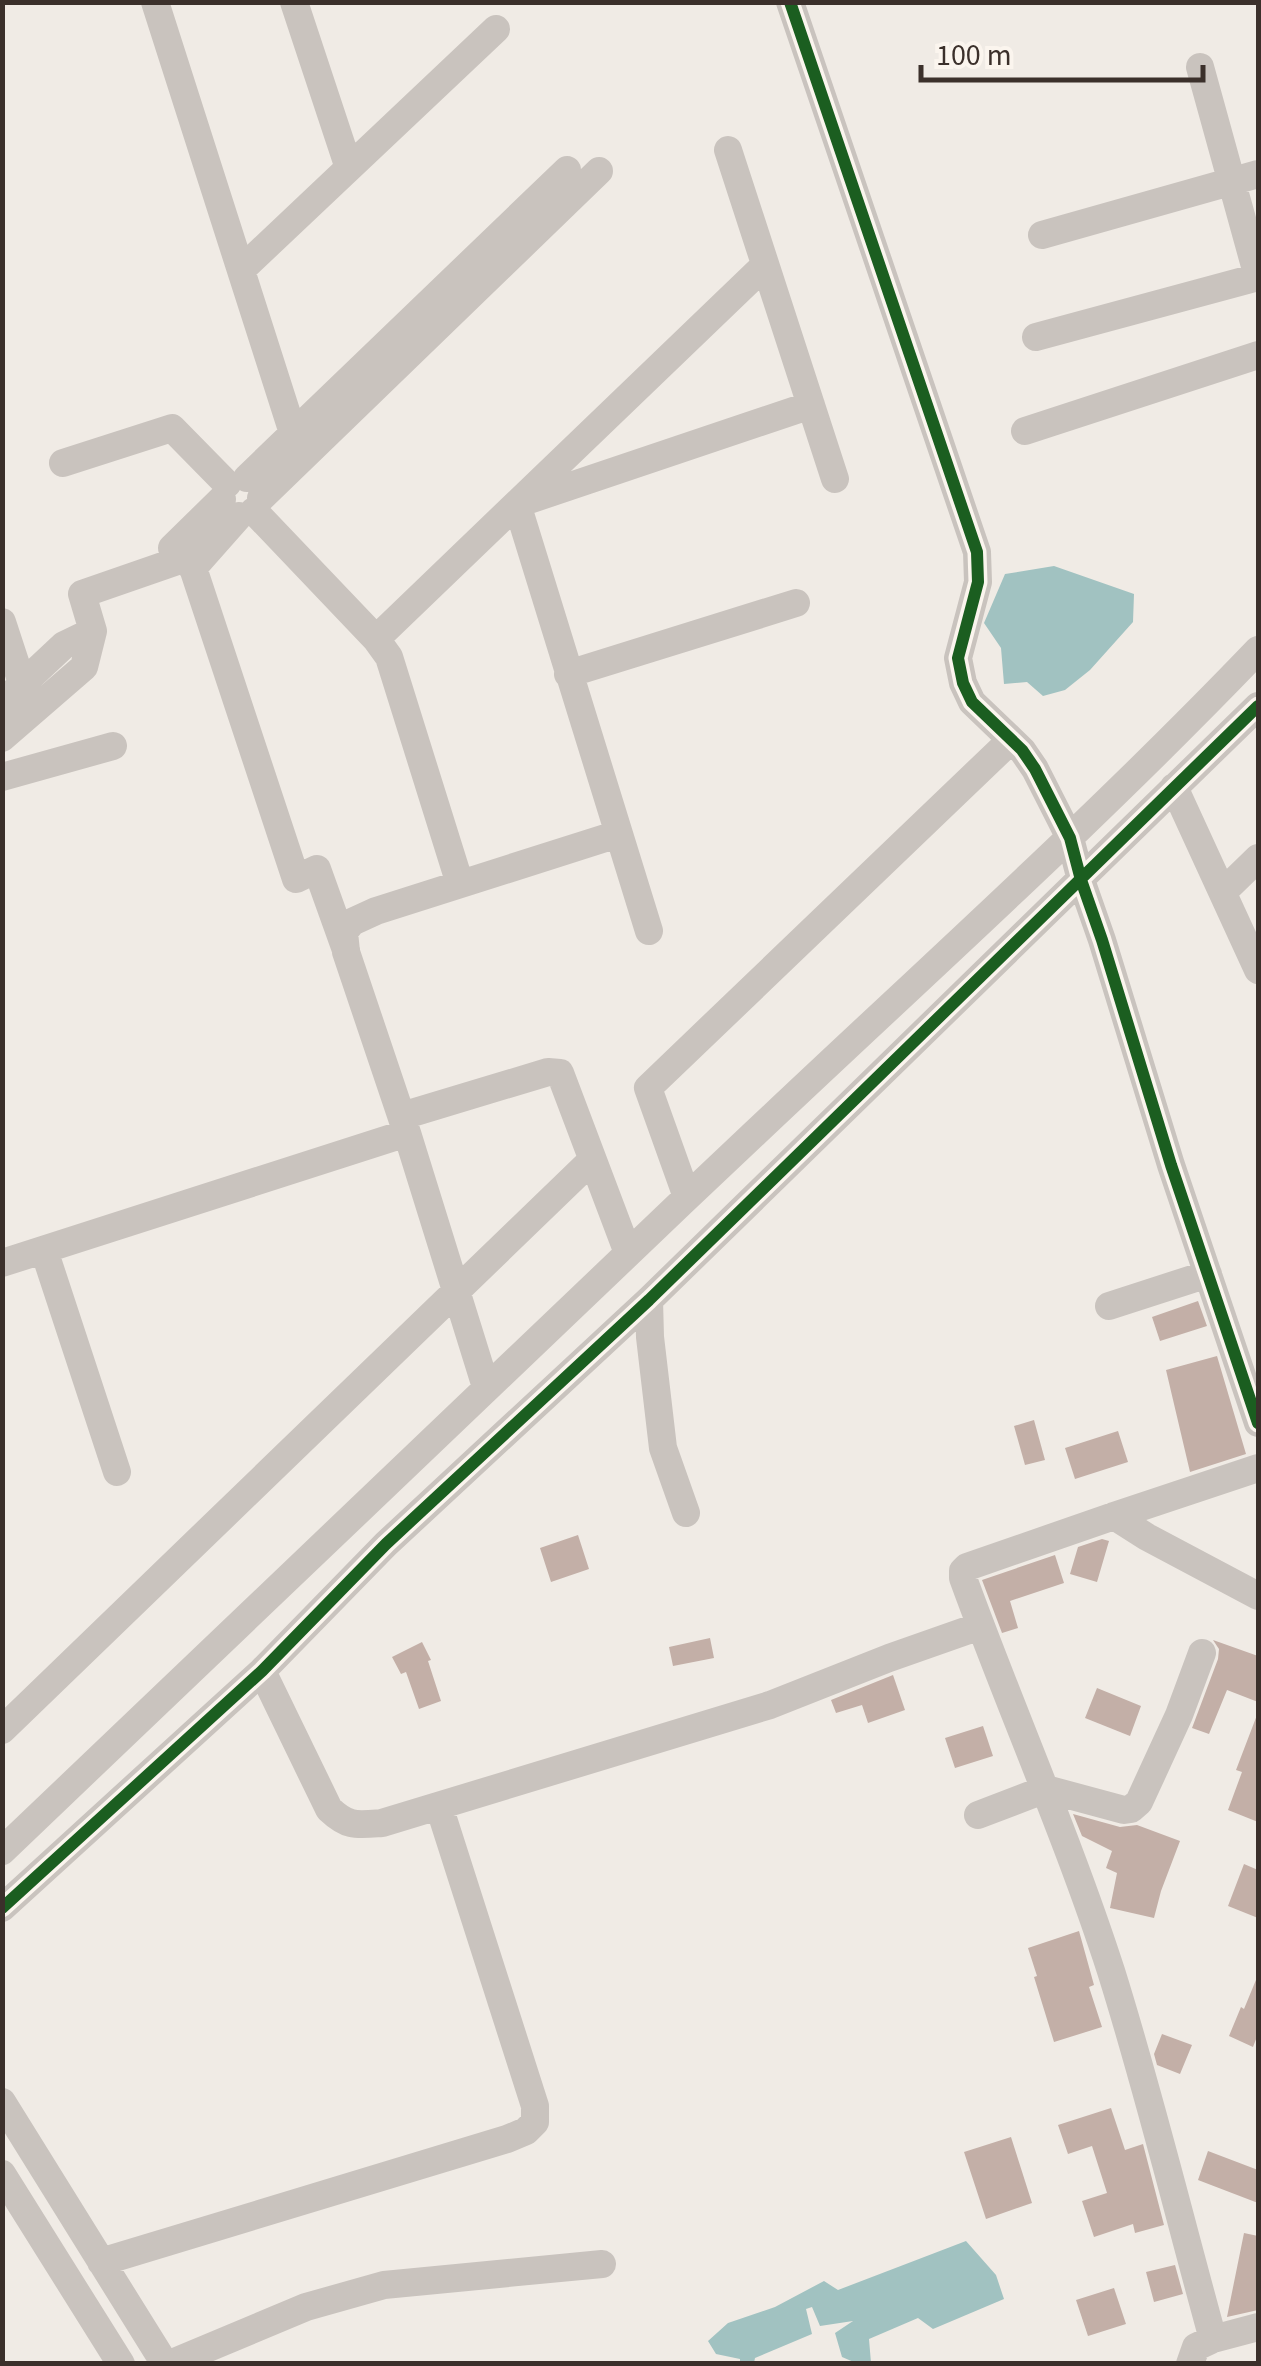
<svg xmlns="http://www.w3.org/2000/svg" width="1261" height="2366" viewBox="0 0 1261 2366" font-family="'Source Sans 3',sans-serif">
	<rect width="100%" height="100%" fill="#f0ebe5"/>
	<path fill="#a1c2c1" d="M1054,566L1134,594L1133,622L1090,670L1065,690L1043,696L1027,682L1004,684L1001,648L984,623L1005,574Z
		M966,2241L996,2275L1004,2299L933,2329L918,2318L869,2339L871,2363H856L842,2357L835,2333L853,2321L820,2326L812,2307L806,2309L812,2334L755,2358L754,2363H740V2359L716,2354L708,2341L728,2323L775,2307L824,2281L838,2290Z"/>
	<path fill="#c3afa7" d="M1198,1301L1207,1326L1160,1341L1152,1317Z
		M1217,1356L1246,1454L1190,1472L1166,1370Z
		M1034,1420L1045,1460L1025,1465L1014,1426Z
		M1118,1431L1128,1462L1075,1479L1065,1448Z
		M578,1535L589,1569L551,1582L540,1548Z
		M1102,1539L1109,1541L1097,1582L1070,1574L1078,1547Z
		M1055,1555L1064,1583L1010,1601L1018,1628L1002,1633L982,1580Z
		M710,1638L714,1658L673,1666L669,1647Z
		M1213,1640L1258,1656V1702L1227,1690L1209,1734L1192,1728L1218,1659L1219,1649Z
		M422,1642L431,1660L428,1661L441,1701L419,1709L406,1672L401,1674L392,1657Z
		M893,1675L905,1710L868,1723L862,1705L836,1713L831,1700Z
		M1097,1688L1141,1706L1130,1736L1085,1718Z
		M1257,1715H1258V1822L1228,1810L1242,1772L1236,1770Z
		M983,1726L993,1756L955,1768L945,1738Z
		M1073,1814L1120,1827L1137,1825L1180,1841L1161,1891L1154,1918L1110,1908L1117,1873L1106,1868L1112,1851L1082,1836Z
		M1244,1864L1258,1870V1918L1228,1906Z
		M1079,1931L1094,1985L1089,1987L1102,2027L1054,2042L1034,1977L1037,1976L1028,1948Z
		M1258,1975V2034L1253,2047L1229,2036L1241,2007L1244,2009Z
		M1162,2034L1192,2045L1180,2074L1157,2065L1154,2054Z
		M1111,2108L1125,2150L1143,2144L1164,2225L1135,2233L1133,2224L1094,2237L1082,2201L1107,2193L1092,2146L1068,2154L1058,2125Z
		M1011,2137L1032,2203L986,2219L964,2152Z
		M1208,2151L1258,2170V2203L1198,2180Z
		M1244,2233L1258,2236V2310L1227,2317Z
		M1175,2265L1183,2294L1154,2302L1146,2272Z
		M1114,2288L1126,2324L1088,2336L1076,2300Z"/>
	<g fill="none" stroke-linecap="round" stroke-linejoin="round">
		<path stroke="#c9c3be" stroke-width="28" d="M155,2L293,433
			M294,2L349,168
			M790,2L977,552L978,582L958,658L963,683L972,702L1022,750L1035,769L1070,838L1081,880L1102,940L1171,1165L1258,1423
			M1200,67L1258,277
			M728,150L835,479
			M1042,235L1258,174
			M241,270L496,29
			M1036,337L1258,277
			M1025,431L1258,355
			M63,463L172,428L227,484
			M247,478L567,170
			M261,498L599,171
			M222,499L172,548L193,568L296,879L317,869L346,950
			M254,511L376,639L389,657L460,884
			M193,568L239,516
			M2,622L22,683
			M376,639L765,265
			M568,674L796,603
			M2,703L64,645L93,631
			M2,738L84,667L93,631L82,594L183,559
			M2,777L113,746
			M1174,787L1258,970
			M1223,892L1258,858
			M649,931L517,504L811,405
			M402,1116L548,1072L560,1073L628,1253
			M687,1197L648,1088L1011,740
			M44,1250L117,1472
			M2,1263L407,1133
			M649,1300L650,1337L663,1448L686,1513
			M1109,1306L1208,1274
			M486,1387L407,1133L346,952L344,932L352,922L376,911L618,834
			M1114,1516L1147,1537L1258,1596
			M262,1671L329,1809C348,1827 356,1825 382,1823L770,1705L889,1658L980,1626
			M2,1730L592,1160
			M978,1815L1046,1789L1124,1810L1131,1809L1139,1802L1179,1715L1202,1653
			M2,1851C253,1611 503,1371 755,1133C924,973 1097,818 1258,650
			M2,1908L262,1671L386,1544L649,1300L1258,706
			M2,2102L165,2364
			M2,2174L121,2364
			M101,2262L507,2139L526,2131L535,2122V2106L439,1806
			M1213,2339C1179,2216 1149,2092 1111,1971C1068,1838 1011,1710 963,1578V1571L967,1567L1114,1516L1258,1468
			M170,2364L306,2307L384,2285L602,2264
			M1190,2364L1196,2347L1213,2339L1258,2327"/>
		<defs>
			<path id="cycleway" d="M790,2L977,552L978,582L958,658L963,683L972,702L1022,750L1035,769L1070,838L1081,880L1102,940L1171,1165L1258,1423
				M2,1908L262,1671L386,1544L649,1300L1258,706"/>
		</defs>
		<use href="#cycleway" stroke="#fbf5ee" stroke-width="19"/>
		<use href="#cycleway" stroke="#1b5e20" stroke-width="12"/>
	</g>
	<rect width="1261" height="2366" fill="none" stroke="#3b302b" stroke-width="10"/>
	<path d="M921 65v15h282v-15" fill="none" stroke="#3b302b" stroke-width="5"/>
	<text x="936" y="65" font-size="30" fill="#3b302b" stroke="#fbf5ee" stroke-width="8" paint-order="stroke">100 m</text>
</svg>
